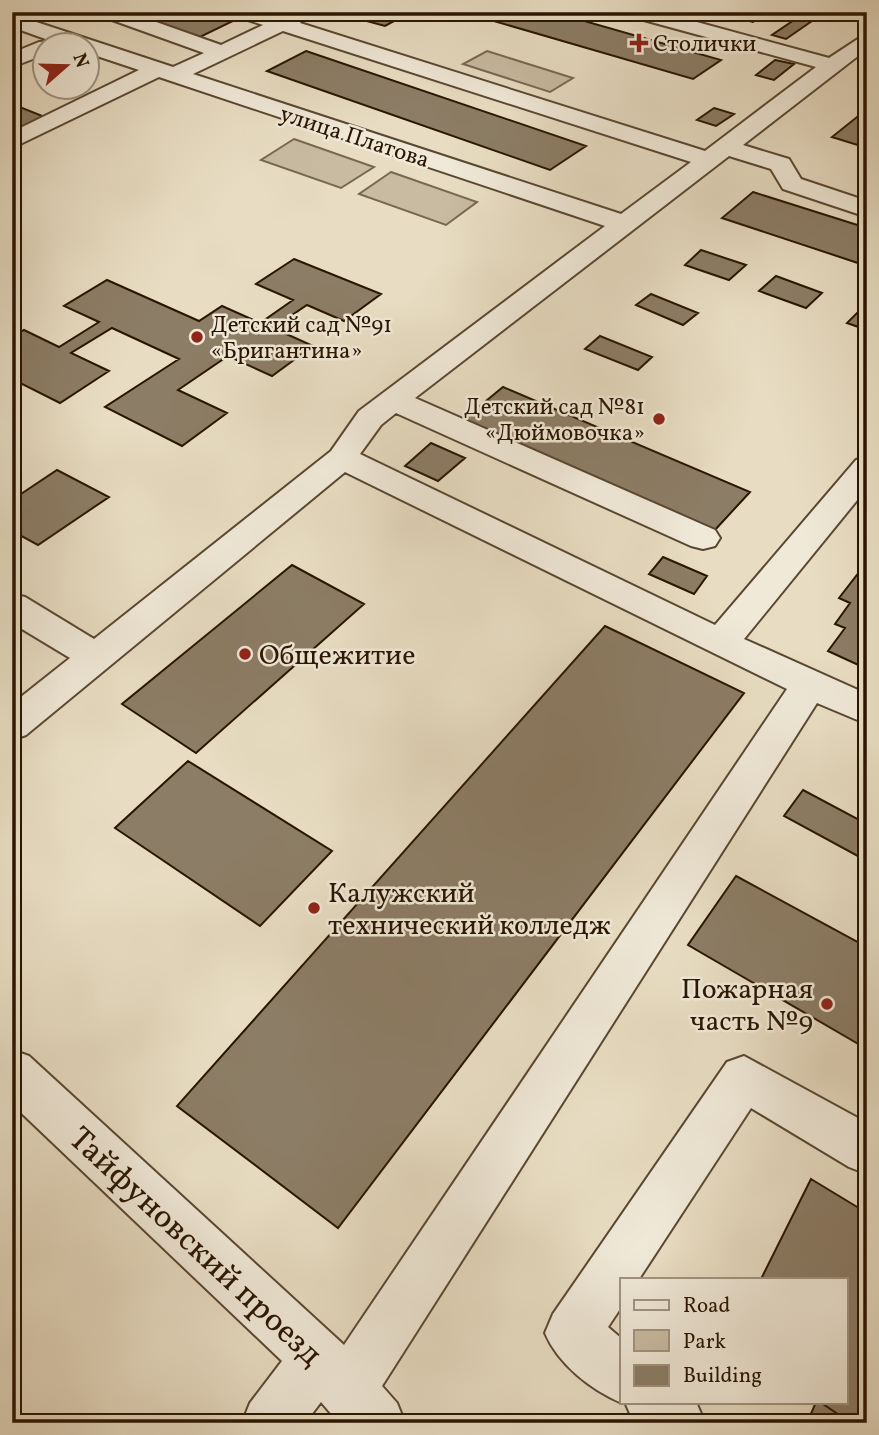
<svg xmlns="http://www.w3.org/2000/svg" width="879" height="1435" viewBox="0 0 879 1435" font-family="Vollkorn,serif">
	<rect width="100%" height="100%" fill="#e8ddc3"/>
	<filter id="stains"><feTurbulence type="fractalNoise" baseFrequency=".00286" numOctaves="4"/><feColorMatrix values="0 0 0 0 .2 0 0 0 0 .09 0 0 0 0 .02 0 0 0 .5 -.17"/></filter>
	<radialGradient id="worn" r=".72"><stop offset=".6" stop-color="#630" stop-opacity="0"/><stop offset="1" stop-color="#630" stop-opacity=".3"/></radialGradient>
	<path fill="#c8bba2" stroke="#786852" stroke-width="2" d="M487,51L573,78L550,92L463,64Z
		M294,139L374,167L341,188L261,160Z
		M391,172L477,202L446,225L359,194Z"/>
	<path fill="#8c7d66" stroke="#291502" stroke-width="2" d="M127,12H209L235,20L200,37Z
		M463,12H553L721,60L693,79Z
		M714,12H767L753,22Z
		M806,12H825L786,39L772,35Z
		M370,13L396,20L385,26L359,19Z
		M306,51L586,146L550,170L267,71Z
		M775,60L794,64L774,80L756,75Z
		M12,104L45,117L12,133Z
		M714,108L734,114L716,126L697,120Z
		M867,109V148L832,137Z
		M753,192L867,228V266L722,218Z
		M701,250L746,265L729,280L685,265Z
		M294,259L381,294L344,321L307,305L273,328L313,346L272,376L228,356L178,390L227,413L182,446L105,407L179,359L112,328L71,353L109,371L60,403L12,379V337L24,330L59,347L99,322L64,306L107,280L199,321L222,306L260,323L293,300L256,284Z
		M776,276L822,293L806,308L759,291Z
		M651,294L698,313L683,325L636,305Z
		M863,307L867,308V330L847,323Z
		M600,336L652,357L638,370L585,349Z
		M503,387L750,492L714,531L463,420Z
		M431,443L465,458L438,481L405,466Z
		M57,470L109,497L38,545L12,531V500Z
		M663,557L707,576L694,594L649,574Z
		M867,562V669L828,651L845,628L835,624L850,603L839,598Z
		M292,565L364,604L196,753L122,704Z
		M605,626L744,693L338,1228L177,1106Z
		M188,761L332,851L260,926L115,828Z
		M803,790L867,824V861L784,816Z
		M736,876L867,947V1049L688,945Z
		M811,1179L867,1213V1423H851L820,1402H846V1279H761Z
		M816,1402H820L851,1423H807Z"/>
	<g fill="none" stroke-linecap="round" stroke-linejoin="round">
		<defs>
			<path id="minor" d="M98,12H128L221,45L263,25L236,16L233,12C254,12 274,18 293,13L303,19L300,23L705,151L816,67L629,16L626,12H660L829,58L867,33V49L743,145L789,159L801,179L867,201V217L783,189L771,169L729,156L415,398L715,530L720,538L715,546L703,549L691,546L396,413L381,425L360,454L715,625L856,460L867,457V488L744,639L867,694V724L817,703L382,1386L397,1403L405,1423H339L321,1402L305,1423H242L250,1403L282,1361L12,1104V1050L29,1056L344,1345L787,689L345,472L26,735L12,740V704L70,658L12,623V594L25,597L94,639L331,451L359,411L605,226L159,77L12,148V132L139,70L88,53V46H64L54,42L56,46H46V54L12,67V53L39,42L51,41L12,27V14L173,67L204,53L101,16ZM283,31L691,162L621,214L193,74Z
				M744,1056L867,1123V1174L849,1167L751,1108L639,1279H622V1306L608,1327L622,1339V1402H624L622,1403C591,1390 558,1364 545,1333L553,1314L727,1062Z
				M625,1402H696L705,1423H634Z"/>
		</defs>
		<use href="#minor" stroke="#594732" stroke-width="4"/>
		<use href="#minor" fill="#f0e9d8" fill-rule="evenodd"/>
	</g>
	<g fill="#8f2418" stroke="#f0e9d8" stroke-width="2.5">
		<path d="M635.5 32.5h7v7h7v7h-7v7h-7v-7h-7v-7h7z"/>
		<circle cx="197" cy="337" r="7"/>
		<circle cx="659" cy="419" r="7"/>
		<circle cx="245" cy="654" r="7"/>
		<circle cx="314" cy="908" r="7"/>
		<circle cx="827" cy="1004" r="7"/>
	</g>
	<g text-anchor="middle" stroke-width="5" stroke-linejoin="round" paint-order="stroke">
		<g font-size="23" fill="#291502" stroke="#f0e9d8" text-anchor="start">
			<text x="653" y="51">Столички</text>
			<text x="211" y="332">Детский сад №91<tspan x="211" dy="26">«Бригантина»</tspan></text>
			<text x="645" y="414" text-anchor="end">Детский сад №81<tspan x="645" dy="26">«Дюймовочка»</tspan></text>
		</g>
		<g font-size="23" fill="#291502" stroke="#f0e9d8">
			<text transform="translate(355 136) rotate(18)" y="8">улица Платова</text>
		</g>
		<g font-size="28" fill="#291502" stroke="#f0e9d8" text-anchor="start">
			<text x="259" y="664">Общежитие</text>
			<text x="328" y="902">Калужский<tspan x="328" dy="32">технический колледж</tspan></text>
			<text x="813" y="998" text-anchor="end">Пожарная<tspan x="813" dy="32">часть №9</tspan></text>
		</g>
		<g font-size="33" fill="#291502" stroke="#f0e9d8">
			<text transform="translate(197 1245) rotate(43)" y="12">Тайфуновский проезд</text>
		</g>
	</g>
	<rect width="879" height="1435" fill="none" stroke="#e8ddc3" stroke-width="42"/>
	<rect x="14" y="14" width="851" height="1407" fill="none" stroke="#291502" stroke-width="3.5"/>
	<rect x="21" y="21" width="837" height="1393" fill="none" stroke="#291502" stroke-width="2"/>
	<rect x="620" y="1278" width="228" height="126" fill="#f0e9d8" stroke="#a09482" stroke-width="2"/>
	<rect x="634" y="1300" width="35" height="10" fill="#f0e9d8" stroke="#a09482" stroke-width="2"/>
	<text x="683" y="1312" font-size="21" fill="#291502">Road</text>
	<rect x="634" y="1330" width="35" height="21" fill="#c8bba2" stroke="#a09482" stroke-width="2"/>
	<text x="683" y="1348" font-size="21" fill="#291502">Park</text>
	<rect x="634" y="1365" width="35" height="21" fill="#8c7d66" stroke="#a09482" stroke-width="2"/>
	<text x="683" y="1382" font-size="21" fill="#291502">Building</text>
	<g transform="translate(66 66) rotate(70)"><circle r="33" fill="#f0e9d8" stroke="#a09482" stroke-width="2"/>
	<path d="M0-5L12 26L0 18L-12 26Z" fill="#8f2418"/>
	<text y="-10" font-size="19" font-weight="bold" text-anchor="middle" fill="#291502">N</text>
	</g>
	<rect width="100%" height="100%" filter="url(#stains)"/>
	<rect width="100%" height="100%" fill="url(#worn)"/>
</svg>
